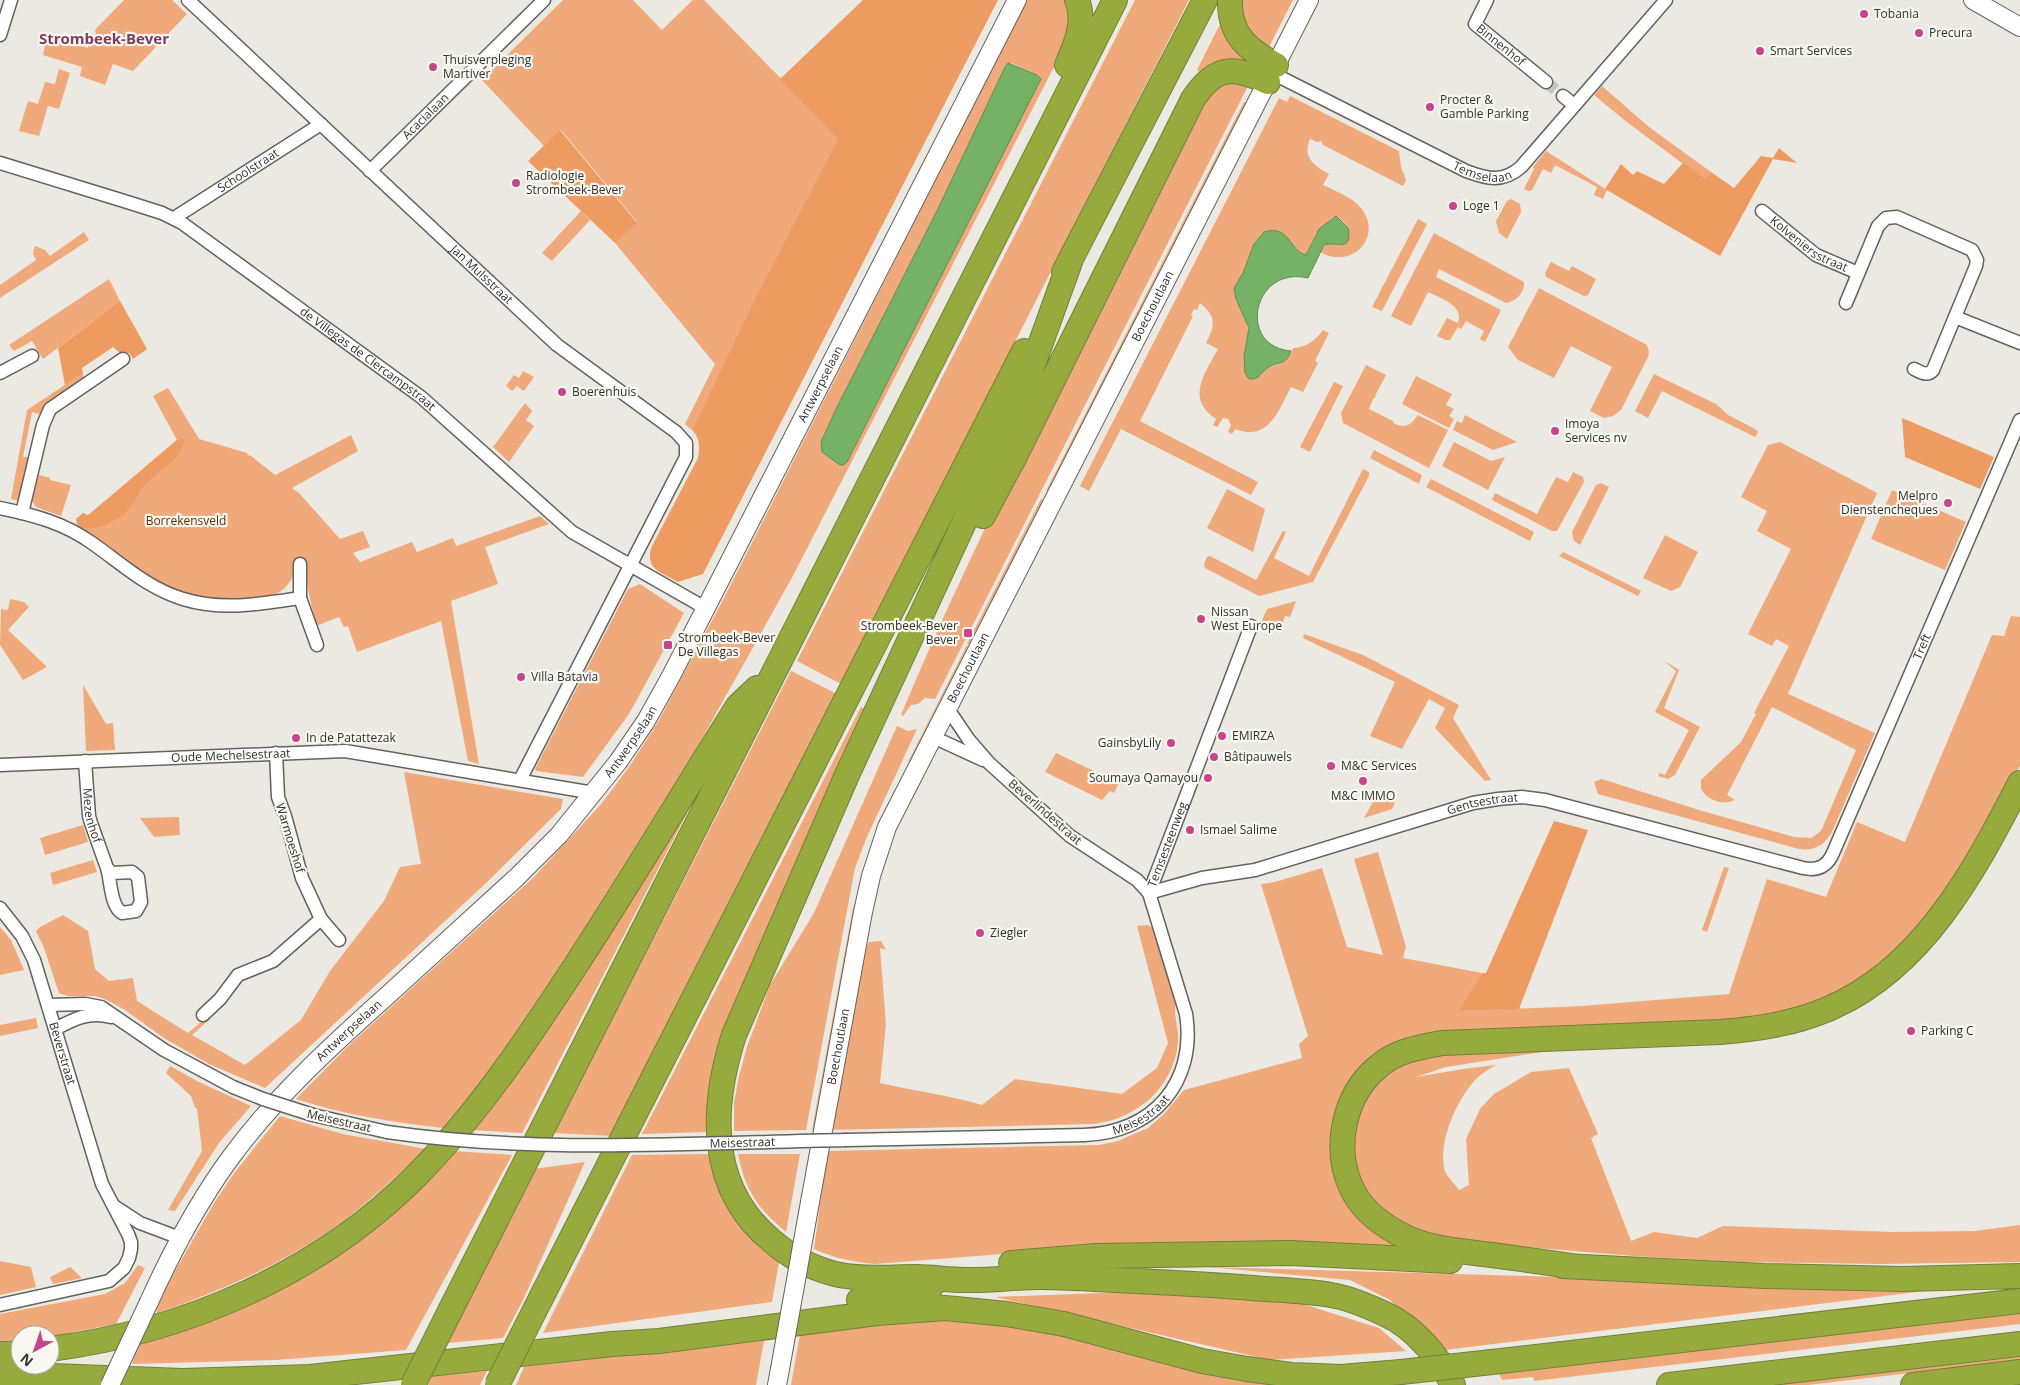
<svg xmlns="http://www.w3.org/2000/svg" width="2020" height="1385" viewBox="0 0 2020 1385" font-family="'Open Sans',sans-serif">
	<rect width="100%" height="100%" fill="#ebe9e2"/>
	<path fill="#efa97a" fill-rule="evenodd" d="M124,0H172L187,14L133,71L113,64L105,85L80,76L82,67L43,55L45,45L38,43L39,39L45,38L46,34L88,48V44L96,34L95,30Z
		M563,0H633L662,30L693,0H704L839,138L754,302L692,430L685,424L715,364L615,243L637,222L561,130L544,146L482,80Z
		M1027,0H1067L1070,26L1058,59L794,574L695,751L554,977L483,1079L443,1128C393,1122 344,1115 296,1099L347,1047L534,877L602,803L631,764L658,722L724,598ZM1011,63L1037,75L1041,79L847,462L840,465L822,452L821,442L837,407L937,211L1005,67Z
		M1135,0H1189L841,684L797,661Z
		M1237,0H1293L1268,49L1247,36Z
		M1223,18L1259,65L1203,75L1197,70Z
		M59,69L70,73L59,109L48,106L39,136L19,131L28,101L38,104L45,82L55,84Z
		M1221,81L1243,82L1247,88L935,699L925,698L918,704L911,705L903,716L901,715C989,504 1099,304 1202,100Z
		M1602,86L1649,127L1711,172L1705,180L1628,123L1594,95Z
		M1290,96L1399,151L1401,167L1406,180L1403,186L1323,145L1321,141L1317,142L1310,139C1302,157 1314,166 1329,174L1323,185C1335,191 1352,197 1360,207C1385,235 1352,271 1320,252L1326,244L1341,245L1346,225L1338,217H1333L1316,233L1306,255C1289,251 1290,224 1264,232C1252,243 1250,258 1243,272C1240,279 1236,283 1234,290L1250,332L1246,341L1244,356L1260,376L1268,368L1280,364L1290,354L1293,348C1307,347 1315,341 1323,330L1329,333L1315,361L1318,363L1303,392L1291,387C1278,411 1269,442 1235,429L1232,434L1228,432L1231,425L1228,419L1223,418L1217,427L1213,425L1216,419C1185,399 1205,373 1218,349L1206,343C1215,325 1217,317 1200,303L1197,310L1194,309L1191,315L1193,316L1140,421L1258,482L1251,495L1121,429L1089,491L1080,486L1279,98L1287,102Z
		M1244,102L1247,103L1048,491H1046Z
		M1546,151L1607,190L1603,199L1594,195L1597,187L1555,165L1551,173L1543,169L1532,190L1529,191L1524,189L1534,169L1533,167Z
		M1511,199L1520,204L1521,212L1507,239L1499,233L1496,221L1507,201Z
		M581,211L590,220L552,261L542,253Z
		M1418,219L1427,224L1382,311L1372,307Z
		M84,232L89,240L0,298V285L36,260L33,254L35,246L45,250L50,256Z
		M1434,233L1524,282C1525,292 1516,302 1506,303L1439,269L1436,277L1501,310L1485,342L1480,339L1484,331L1466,321L1461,329L1458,327L1450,340H1446L1437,336L1447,318L1458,323C1465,306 1440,298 1428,292L1411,326L1391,316Z
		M1551,262L1569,271L1572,266L1596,279L1588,295L1584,296L1546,277L1545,273Z
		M109,279L120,301L43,359L32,341L14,351L9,345Z
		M1539,288L1647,345L1649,352L1648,357L1621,410L1613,416L1604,418L1590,411L1612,367L1571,346L1554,378L1518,360L1508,347Z
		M1366,365L1386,375L1375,396L1376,397L1373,399L1369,409L1393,421V423C1405,429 1410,426 1418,415L1448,430L1429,468L1343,423L1341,413Z
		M82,368L84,379L42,415L32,412L23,457H31L19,501L11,499L27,410L83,373Z
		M523,371L534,377L524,391L517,386L512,391L506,386L514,375L519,378Z
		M1654,374L1716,404L1728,415L1755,429L1758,432L1755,437L1662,391L1648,418L1635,411Z
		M1416,376L1452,394L1446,405L1454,409L1449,416L1454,419L1449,428L1402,404Z
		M1334,382L1343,386L1310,452L1300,447Z
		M168,388L199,439L247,453L248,456L250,455L275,475L351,435L358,451L292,488L299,493L340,539L363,531L370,547L353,553L360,562L412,542L417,552L453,538L456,546L540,516L549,524L485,547L498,584L451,601L479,764L468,761L441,621L357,652L348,626L344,627L339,617L316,626L308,589L305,562H294C293,568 294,575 291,580C272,615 193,598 165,585C142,576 124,559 104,545C95,538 84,533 77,524L76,519L83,513L88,515L177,440L153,396Z
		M525,403L532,411L526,420L534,426L509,462L493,447Z
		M1465,415L1517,442L1493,450L1453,430L1457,421L1462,423Z
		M1454,442L1491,461L1505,457L1488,490L1442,466Z
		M1780,442L1877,493L1788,694L1875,733L1831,834C1823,846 1813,851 1799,849L1598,794L1594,782L1601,779L1605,780L1699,810L1794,837L1811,838L1821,831L1856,750L1772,707L1727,795L1735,800C1723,806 1707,800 1701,789V780L1741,742L1756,714L1754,713L1789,646L1776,639L1772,646L1748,634L1791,549L1757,531L1767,511L1741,497L1768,445Z
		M1374,450L1422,475L1419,484L1370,458Z
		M1363,469L1369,472V476L1313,582L1259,596L1205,568L1204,564L1207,557L1210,556L1256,580L1283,531L1286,532L1274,558L1309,576Z
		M1573,472L1583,477L1584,482L1557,531H1552L1492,500L1495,493L1537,514L1556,477L1568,482Z
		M39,475L50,478V480L71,485L61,516L36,507L32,501Z
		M1431,479L1534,532L1530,541L1426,487Z
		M1601,483L1609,487L1580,545L1574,541L1572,532L1596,485Z
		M1227,489L1265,509L1253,552L1207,528Z
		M1892,490L1966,522L1945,570L1871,539Z
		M1041,499L1043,500L969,644H967Z
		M1665,535L1698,552L1680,587L1671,591L1643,578Z
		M1563,552L1641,591L1638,596L1559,556Z
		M640,584L684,613L629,714L583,777L536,771L535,769L628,589Z
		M10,599L24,602L29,607L8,630L47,667L23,680L0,645L1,609L8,610Z
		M1296,601L1290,617L1285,616L1280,630L1261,623L1267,609Z
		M2011,616L2020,617V766L1927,921L1866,980L1791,1014L1381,1056L1336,1168L1408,1247H1093L875,1264C853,1262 834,1258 814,1249L827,1151L1099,1145L1118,1141L1148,1128L1164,1114L1184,1090L1302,1058L1299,1044L1308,1036L1261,884L1275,882L1322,868L1347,947L1383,955L1354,859L1378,852L1406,947L1403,958L1482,973L1460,1011L1582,1006L1729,994L1767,879L1826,897L1857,822L1905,842L1992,635L2004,636Z
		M1304,634L1363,655L1459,705L1453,718L1491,780L1485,781L1435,728L1445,708L1429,699L1402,749L1370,736L1395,682L1303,638Z
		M967,645L968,646L909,762H908Z
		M1663,660L1679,670L1664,708L1700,727L1675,775L1668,779L1658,776L1660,773L1665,775L1689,730L1655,712L1676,671Z
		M791,671L837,694L612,1136L554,1133Z
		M83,685L106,724L113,723L115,750L86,751Z
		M861,707L868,710L709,1093L707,1132L642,1134Z
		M897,726L908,731L917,729L866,839L855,868L806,1130L734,1131V1103L739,1076L747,1047L770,985L814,913Z
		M1056,753L1119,783L1114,793L1110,791L1102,800L1045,772Z
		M404,772L563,799L561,809L485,884L265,1088L209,1064L164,1038L125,1010L107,1000L96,996H68L59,993L44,948L36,931L40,927L63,915L88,931L95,969L109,981L133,978L137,1001L188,1033L208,1016L210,1019L192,1035L245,1065L301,1020L330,971L384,901L400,867L421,864Z
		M1378,793L1395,803L1392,809L1364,818Z
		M684,811L687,813L522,1133L471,1130Z
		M179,817L180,835L154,837L140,818Z
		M83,825L88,842L45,855L40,838Z
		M93,860L97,872L53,885L50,873Z
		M1724,867L1729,868L1707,932L1702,930Z
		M858,904L817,1130H812L853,908Z
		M1148,925L1152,928C1159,950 1170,974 1175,997C1176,1002 1175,1007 1175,1012C1176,1023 1179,1032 1178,1043C1173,1088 1138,1118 1094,1124L829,1130L860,961L869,942L881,941L886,950L880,948L886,1025L880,1083C914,1091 949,1095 982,1105L1015,1079L1122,1094L1157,1068L1168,1043L1137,926Z
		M0,927L11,940L24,970L0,975Z
		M36,1018L38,1028L0,1036V1025Z
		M1514,1049L1542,1052L1446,1067L1416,1077L1463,1069L1496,1065C1489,1069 1482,1073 1477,1078C1457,1098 1437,1143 1445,1171C1447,1177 1455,1184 1459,1190L1469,1185L1466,1139L1480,1109L1494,1094L1531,1072L1569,1068L1598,1134L1591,1138L1631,1241L1654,1232L1697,1238L1723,1226L1894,1232L1975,1231L2020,1225V1262L1880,1264L1740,1262L1634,1256L1501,1245L1437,1237L1391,1219L1364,1191L1353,1161V1125L1368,1093L1387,1073L1421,1056Z
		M170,1066L199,1082L251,1106L219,1143L175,1211L168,1210L202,1151L197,1108H195L191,1096L166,1073Z
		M280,1116L343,1134L426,1149C398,1175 370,1201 339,1224C283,1264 221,1291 157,1313L156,1304L214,1203L235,1172Z
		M453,1151L512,1155L406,1350L276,1360L132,1364L139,1341L206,1319Z
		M710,1154L733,1214L754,1240L779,1262L772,1302L543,1333L632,1155Z
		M738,1154H800L786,1232C758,1209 745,1190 738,1154Z
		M585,1162L523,1300L503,1338L447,1343L533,1169Z
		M0,1261L31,1267L36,1287L0,1295Z
		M138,1265L145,1268L116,1324L53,1336L20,1335V1339L0,1341V1314L105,1294L125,1283Z
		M70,1267L82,1278L53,1284L50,1277Z
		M1208,1267L1949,1288L1445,1350L1390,1300L1350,1280Z
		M1152,1291L1293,1301L1379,1328L1406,1351L1270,1360L995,1297Z
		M2020,1309V1324L1534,1381L1533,1377L1502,1380L1498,1372Z
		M935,1318L1008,1322L1302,1385H791L800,1334Z
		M765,1335L756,1385H516L524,1367Z
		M2020,1357V1360L1808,1385H1775Z
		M487,1371L480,1385H428L432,1376Z"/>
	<path fill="#ee9b62" d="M863,0H998L703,574L678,582C661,572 644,569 652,546L698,458C700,447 700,438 692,430L754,301L838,139L780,79Z
		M560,130L637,223L615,243L528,161Z
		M1779,148L1797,163L1773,159L1720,256L1605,189L1621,164L1633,175L1637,171L1664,184L1683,163L1705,179L1711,172L1734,188L1761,156L1773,158Z
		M120,301L147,349L133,359L129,353H120L113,347L82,368L83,373L65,385L58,348Z
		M1902,418L1994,457L1980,489L1905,457Z
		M185,439C180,462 157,471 142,488C137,494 135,502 130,508C122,519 80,542 76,519L83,513L88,516L177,440Z
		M1554,821L1588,830L1519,1009L1459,1011L1482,973H1486Z"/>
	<path fill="#75b266" stroke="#618b55" d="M1008,63L1037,75L1041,79L847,462L843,465H840L822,452L821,442L837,407L937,211L1005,67Z
		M1336,216L1348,228C1353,253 1337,241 1324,245L1308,278C1253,265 1236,346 1291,351C1285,366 1280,361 1269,367C1261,372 1260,380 1249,379L1245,373L1244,356L1249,328L1236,299L1234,288L1243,273L1254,244L1264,232C1290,224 1289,251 1306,255L1319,229Z"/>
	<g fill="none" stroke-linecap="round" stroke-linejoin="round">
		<path stroke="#c6c4be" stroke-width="12" stroke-dasharray="12 6" stroke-linecap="butt" d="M1546,82L1563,96"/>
		<defs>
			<g id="minor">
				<path id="s1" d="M188,0L557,345L676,432L686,443V457L520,780"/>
				<path id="s2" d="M1487,0L1475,24L1546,82"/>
				<path d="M0,35L11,0"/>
				<path id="s3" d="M1272,73L1466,171C1487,179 1503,183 1521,167L1666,0"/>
				<path d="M1563,96L1574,105"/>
				<path id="s4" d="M0,163L124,201L162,213L182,223L421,397L572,532L707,609"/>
				<path id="s5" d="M370,171L544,0"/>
				<path id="s6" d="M1762,211L1816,255L1858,273"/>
				<path id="s7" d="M174,218L321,124"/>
				<path d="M1846,303L1878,226L1886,218L1897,217L1972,250L1977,260L1976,266L1933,370C1927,377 1921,372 1914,369"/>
				<path d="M1955,317L2020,343"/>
				<path d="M0,373L32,356"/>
				<path d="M0,508C34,515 64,523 92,543C122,564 147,588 183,599C222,611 261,604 300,598"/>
				<path d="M22,513L43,425L50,409L123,359"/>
				<path d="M300,564V598L317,645"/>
				<path d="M933,737L983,760"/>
				<path id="s8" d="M85,761L89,816L91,823L107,868C111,880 110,905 122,913L136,911L141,902L138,877L132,872L112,873L107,868"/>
				<path id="s9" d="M0,765L345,751L594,793"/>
				<path id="s10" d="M1149,893L1202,878L1255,870L1473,803L1498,799L1522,797L1545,800L1803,868C1817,871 1827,867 1833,853L2020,420"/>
				<path id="s11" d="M1149,893L1251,626"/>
				<path id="s12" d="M0,908L22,936L34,960L102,1184L128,1234L131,1242V1249L129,1258L124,1268L109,1281L0,1305"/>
				<path d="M321,919L339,940"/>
				<path d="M48,1005L85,1004L101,1007L164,1050L233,1087"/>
				<path d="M203,1015L220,999L238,975L273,961L321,919L302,878L285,816L278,797L276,753"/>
				<path d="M55,1029C74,1019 89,1011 111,1017"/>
				<path d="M313,1115L387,1132"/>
				<path id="s13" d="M846,1140L1084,1135C1152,1133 1197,1083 1186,1014L1149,893L1137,880L1070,836L989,763L969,740L948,709"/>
				<path d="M114,1206L140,1223L180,1238"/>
			</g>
			<g id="secondary">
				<path d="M1973,0L2020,27"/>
				<path id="s14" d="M810,1202L863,912L871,876L887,827L1309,0"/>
				<path id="s15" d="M149,1302C172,1251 198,1202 231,1157C276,1096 332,1045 389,994C432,955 474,916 517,877L559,835L618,762L646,721L671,676L1017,0"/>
				<path d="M777,1385L780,1369"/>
			</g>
			<path id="motorway" d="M1230,0C1229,35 1248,50 1276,65
				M1067,65C1076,45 1086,21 1077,0
				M1071,259L1018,406L847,775L734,1035C711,1107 707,1188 772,1241C790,1257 812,1268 835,1274C862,1280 888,1277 916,1277C932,1277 948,1280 964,1280C989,1281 1015,1277 1040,1277C1065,1277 1091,1279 1116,1280C1158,1282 1199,1284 1240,1287C1270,1290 1301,1290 1331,1295C1349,1298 1368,1306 1385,1314C1414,1327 1439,1357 1453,1385
				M1064,272L1205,0
				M983,516L1014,458L1193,99C1216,65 1233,66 1268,82
				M1011,1263L1096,1256L1291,1253L1450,1261
				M1563,1266L1764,1276L1903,1279L2020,1276
				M1578,1267C1549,1263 1520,1259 1492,1255C1460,1251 1424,1249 1396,1232C1378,1222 1360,1207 1351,1187C1333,1147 1344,1094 1379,1066C1396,1051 1420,1047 1442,1043L1720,1032C1757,1029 1793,1024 1828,1009C1923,969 1975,870 2020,783
				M541,1298L1024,351
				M859,1300L930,1289
				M451,1309L1115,0
				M50,1349C184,1332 318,1274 415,1177C478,1114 527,1040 576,965C631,880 684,792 738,706L757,688
				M0,1354L20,1353
				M1492,1362L2020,1301
				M0,1374L182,1381L310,1377L612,1344L659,1341L877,1313L945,1308L1007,1314L1064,1324L1202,1361L1247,1369L1291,1375L1341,1377L1401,1372
				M1669,1385L2020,1344
				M1913,1385L2020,1372"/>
		</defs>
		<use href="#minor" stroke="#64625c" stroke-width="15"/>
		<use href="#secondary" stroke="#64625c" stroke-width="20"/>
		<use href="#motorway" stroke="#738038" stroke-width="26"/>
		<use href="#minor" stroke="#fff" stroke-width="12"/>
		<use href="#secondary" stroke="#fff" stroke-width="18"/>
		<use href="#motorway" stroke="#97aa3e" stroke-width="24"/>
		<defs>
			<g id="minor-bridge">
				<path d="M233,1087L263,1099L313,1115"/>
				<path id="s16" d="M387,1132C539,1154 693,1143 846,1140"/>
			</g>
			<path id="secondary-bridge" d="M780,1369L810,1202
				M110,1385L149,1302"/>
			<path id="motorway-bridge" d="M1401,1372L1492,1362
				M413,1385L451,1309
				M497,1385L541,1298"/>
		</defs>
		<use href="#minor-bridge" stroke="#64625c" stroke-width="15" stroke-linecap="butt"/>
		<use href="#secondary-bridge" stroke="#64625c" stroke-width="20" stroke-linecap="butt"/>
		<use href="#motorway-bridge" stroke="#738038" stroke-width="26" stroke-linecap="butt"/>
		<use href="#minor-bridge" stroke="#fff" stroke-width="12"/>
		<use href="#secondary-bridge" stroke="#fff" stroke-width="18"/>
		<use href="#motorway-bridge" stroke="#97aa3e" stroke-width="24"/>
	</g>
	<g fill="#c8458d" stroke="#f8f7f0" stroke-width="2">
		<circle cx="1864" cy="14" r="5"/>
		<circle cx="1919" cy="33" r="5"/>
		<circle cx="1760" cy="51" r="5"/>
		<circle cx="433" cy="67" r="5"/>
		<circle cx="1430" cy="107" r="5"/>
		<circle cx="516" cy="183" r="5"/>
		<circle cx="1453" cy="206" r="5"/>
		<circle cx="562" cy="392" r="5"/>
		<circle cx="1555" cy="431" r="5"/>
		<circle cx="1948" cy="503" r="5"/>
		<circle cx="1201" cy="619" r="5"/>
		<rect x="963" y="628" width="10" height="10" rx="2.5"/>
		<rect x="663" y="640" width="10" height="10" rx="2.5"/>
		<circle cx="521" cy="677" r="5"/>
		<circle cx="1222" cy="736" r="5"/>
		<circle cx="296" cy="738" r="5"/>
		<circle cx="1171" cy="743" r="5"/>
		<circle cx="1214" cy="757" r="5"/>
		<circle cx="1331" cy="766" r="5"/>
		<circle cx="1208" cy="778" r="5"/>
		<circle cx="1363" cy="781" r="5"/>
		<circle cx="1190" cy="830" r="5"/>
		<circle cx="980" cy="933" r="5"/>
		<circle cx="1911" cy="1031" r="5"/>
	</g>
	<g text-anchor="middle" stroke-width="4.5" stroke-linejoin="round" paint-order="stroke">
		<g font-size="12" fill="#31312e" stroke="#f8f7f0" text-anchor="start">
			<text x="1874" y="18">Tobania</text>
			<text x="1929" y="37">Precura</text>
			<text x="1770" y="55">Smart Services</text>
			<text x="443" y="64">Thuisverpleging<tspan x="443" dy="14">Martiver</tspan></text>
			<text x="1440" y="104">Procter &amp;<tspan x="1440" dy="14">Gamble Parking</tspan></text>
			<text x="526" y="180">Radiologie<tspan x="526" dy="14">Strombeek-Bever</tspan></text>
			<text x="1463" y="210">Loge 1</text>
			<text x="572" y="396">Boerenhuis</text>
			<text x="1565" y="428">Imoya<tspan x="1565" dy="14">Services nv</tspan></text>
			<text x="1938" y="500" text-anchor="end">Melpro<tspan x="1938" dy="14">Dienstencheques</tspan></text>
			<text x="1211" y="616">Nissan<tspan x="1211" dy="14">West Europe</tspan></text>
			<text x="958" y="630" text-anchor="end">Strombeek-Bever<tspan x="958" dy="14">Bever</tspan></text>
			<text x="678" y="642">Strombeek-Bever<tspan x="678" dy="14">De Villegas</tspan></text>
			<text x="531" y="681">Villa Batavia</text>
			<text x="1232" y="740">EMIRZA</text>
			<text x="306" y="742">In de Patattezak</text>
			<text x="1161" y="747" text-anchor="end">GainsbyLily</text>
			<text x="1224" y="761">Bâtipauwels</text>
			<text x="1341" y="770">M&amp;C Services</text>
			<text x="1198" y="782" text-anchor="end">Soumaya Qamayou</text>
			<text x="1363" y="800" text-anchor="middle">M&amp;C IMMO</text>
			<text x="1200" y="834">Ismael Salime</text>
			<text x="990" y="937">Ziegler</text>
			<text x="1921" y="1035">Parking C</text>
		</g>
		<g font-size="12" fill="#31312e" stroke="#f8f7f0">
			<text dy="4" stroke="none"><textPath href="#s2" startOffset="60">Binnenhof</textPath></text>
			<text dy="4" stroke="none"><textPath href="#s5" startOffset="78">Acacialaan</textPath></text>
			<text dy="4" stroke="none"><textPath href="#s3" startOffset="234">Temselaan</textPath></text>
			<text dy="4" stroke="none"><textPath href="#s7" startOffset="88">Schoolstraat</textPath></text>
			<text dy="4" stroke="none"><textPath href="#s6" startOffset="58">Kolveniersstraat</textPath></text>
			<text dy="4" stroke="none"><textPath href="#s1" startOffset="402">Jan Mulsstraat</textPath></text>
			<text dy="4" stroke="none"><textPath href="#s14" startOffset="968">Boechoutlaan</textPath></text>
			<text dy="4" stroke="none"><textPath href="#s4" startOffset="422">de Villegas de Clercampstraat</textPath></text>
			<text dy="4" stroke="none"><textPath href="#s15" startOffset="1150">Antwerpselaan</textPath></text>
			<text dy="4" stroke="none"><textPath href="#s10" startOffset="938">Treft</textPath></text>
			<text dy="4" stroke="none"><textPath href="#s14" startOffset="562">Boechoutlaan</textPath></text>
			<text dy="4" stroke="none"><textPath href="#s15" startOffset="745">Antwerpselaan</textPath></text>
			<text dy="4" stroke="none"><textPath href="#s9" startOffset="231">Oude Mechelsestraat</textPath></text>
			<text dy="4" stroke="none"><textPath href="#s10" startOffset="346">Gentsestraat</textPath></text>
			<text transform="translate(1045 812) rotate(41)" y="4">Beverlindestraat</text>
			<text dy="4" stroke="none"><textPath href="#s8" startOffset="55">Mezenhof</textPath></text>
			<text transform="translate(290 838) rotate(73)" y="4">Warmoeshof</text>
			<text dy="4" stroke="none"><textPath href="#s11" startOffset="52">Temsesteenweg</textPath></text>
			<text dy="4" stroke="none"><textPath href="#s15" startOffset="340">Antwerpselaan</textPath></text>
			<text dy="4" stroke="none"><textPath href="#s14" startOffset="158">Boechoutlaan</textPath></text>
			<text dy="4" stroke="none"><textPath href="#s12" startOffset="160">Beverstraat</textPath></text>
			<text dy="4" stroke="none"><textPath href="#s13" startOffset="300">Meisestraat</textPath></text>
			<text transform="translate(339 1121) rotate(13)" y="4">Meisestraat</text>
			<text dy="4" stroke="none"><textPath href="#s16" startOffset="356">Meisestraat</textPath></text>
		</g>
		<g font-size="12" fill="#632f00" stroke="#f8f7f0">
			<text x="186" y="525">Borrekensveld</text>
		</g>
		<g font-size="15" font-weight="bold" fill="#7f3d5e" stroke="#f8f7f0">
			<text x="104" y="44">Strombeek-Bever</text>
		</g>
	</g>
	<g transform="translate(35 1350) rotate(220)"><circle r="24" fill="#f8f7f0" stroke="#a8a8a2"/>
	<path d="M0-4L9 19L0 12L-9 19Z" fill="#c8458d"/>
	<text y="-8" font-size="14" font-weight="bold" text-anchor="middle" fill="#31312e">N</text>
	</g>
</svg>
